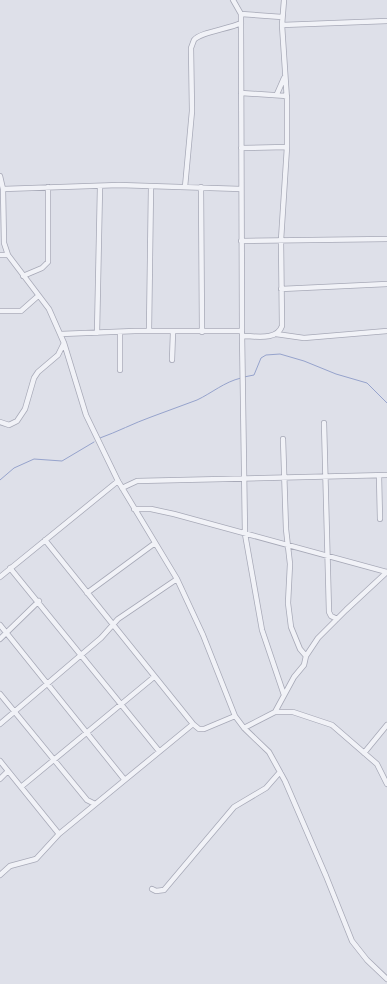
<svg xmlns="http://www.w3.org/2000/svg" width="387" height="984" viewBox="0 0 387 984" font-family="'Titillium Web',sans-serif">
	<rect width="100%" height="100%" fill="#dee0e9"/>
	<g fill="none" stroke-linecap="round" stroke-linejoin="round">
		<path stroke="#96a3cc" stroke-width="1" d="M244,377L254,375L261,358L266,355L280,354L304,361L336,374L367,383L387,403
			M100,438C117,432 134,423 151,417C166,411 182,406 197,400C212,393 224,382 241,378
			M0,480L14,468L34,459L62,461L94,442"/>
		<defs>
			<path id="minor" d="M241,14L282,17
				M282,25L387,21
				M241,93L287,96
				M277,94L284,78
				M241,148L287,147
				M0,176L3,189L4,243L8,255L49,309L64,343L86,415L118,481L177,579L203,635L235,716L244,728L269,752L285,781L326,876L352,941L367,960L387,979
				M185,187L192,111L191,48L194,40C200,32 229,29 241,23
				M201,187L202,332
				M3,189L119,185L241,189
				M241,241L387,239
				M0,255H8
				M23,276L42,268L48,262V187
				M281,289L387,284
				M0,311H21L38,296
				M149,331L151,187
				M120,332V370
				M97,333L100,187
				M242,333L245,534L262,630L284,695
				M61,334L135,331H242L241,23V14L233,0
				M276,334L304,338L387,331
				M242,336C255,336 277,341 282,326L281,240L287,147V100L282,25L284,0
				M172,360L173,332
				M0,422L9,425L17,421L25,409L34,378L38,372L58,355L64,343
				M324,423L329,612L331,616L337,619
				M283,439L286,529L290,564L288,603L291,627L300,649L306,656
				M379,476L380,519
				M122,488L137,481L387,475
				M134,509H151L174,514L387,572
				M45,540L193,724
				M10,568L159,751
				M0,577L118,481
				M87,593L155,543
				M0,625L124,779
				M0,639L39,601
				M0,694L87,800L95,804
				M275,712H293L332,725L377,764L387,784
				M0,724L101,638L118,619L177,579
				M244,728L275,712L294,677L304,665L306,656L318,638L346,610L387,572
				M364,753L387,725
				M0,761L59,834L193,724L199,729H204L235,716
				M0,779L8,771
				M21,787L154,677
				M0,875L10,866L36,859L59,834
				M152,889L156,891L164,890L234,807L266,788L280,772"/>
		</defs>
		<use href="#minor" stroke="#a7a9b7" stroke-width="6"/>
		<use href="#minor" stroke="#f1f2f7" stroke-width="4.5"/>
	</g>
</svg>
